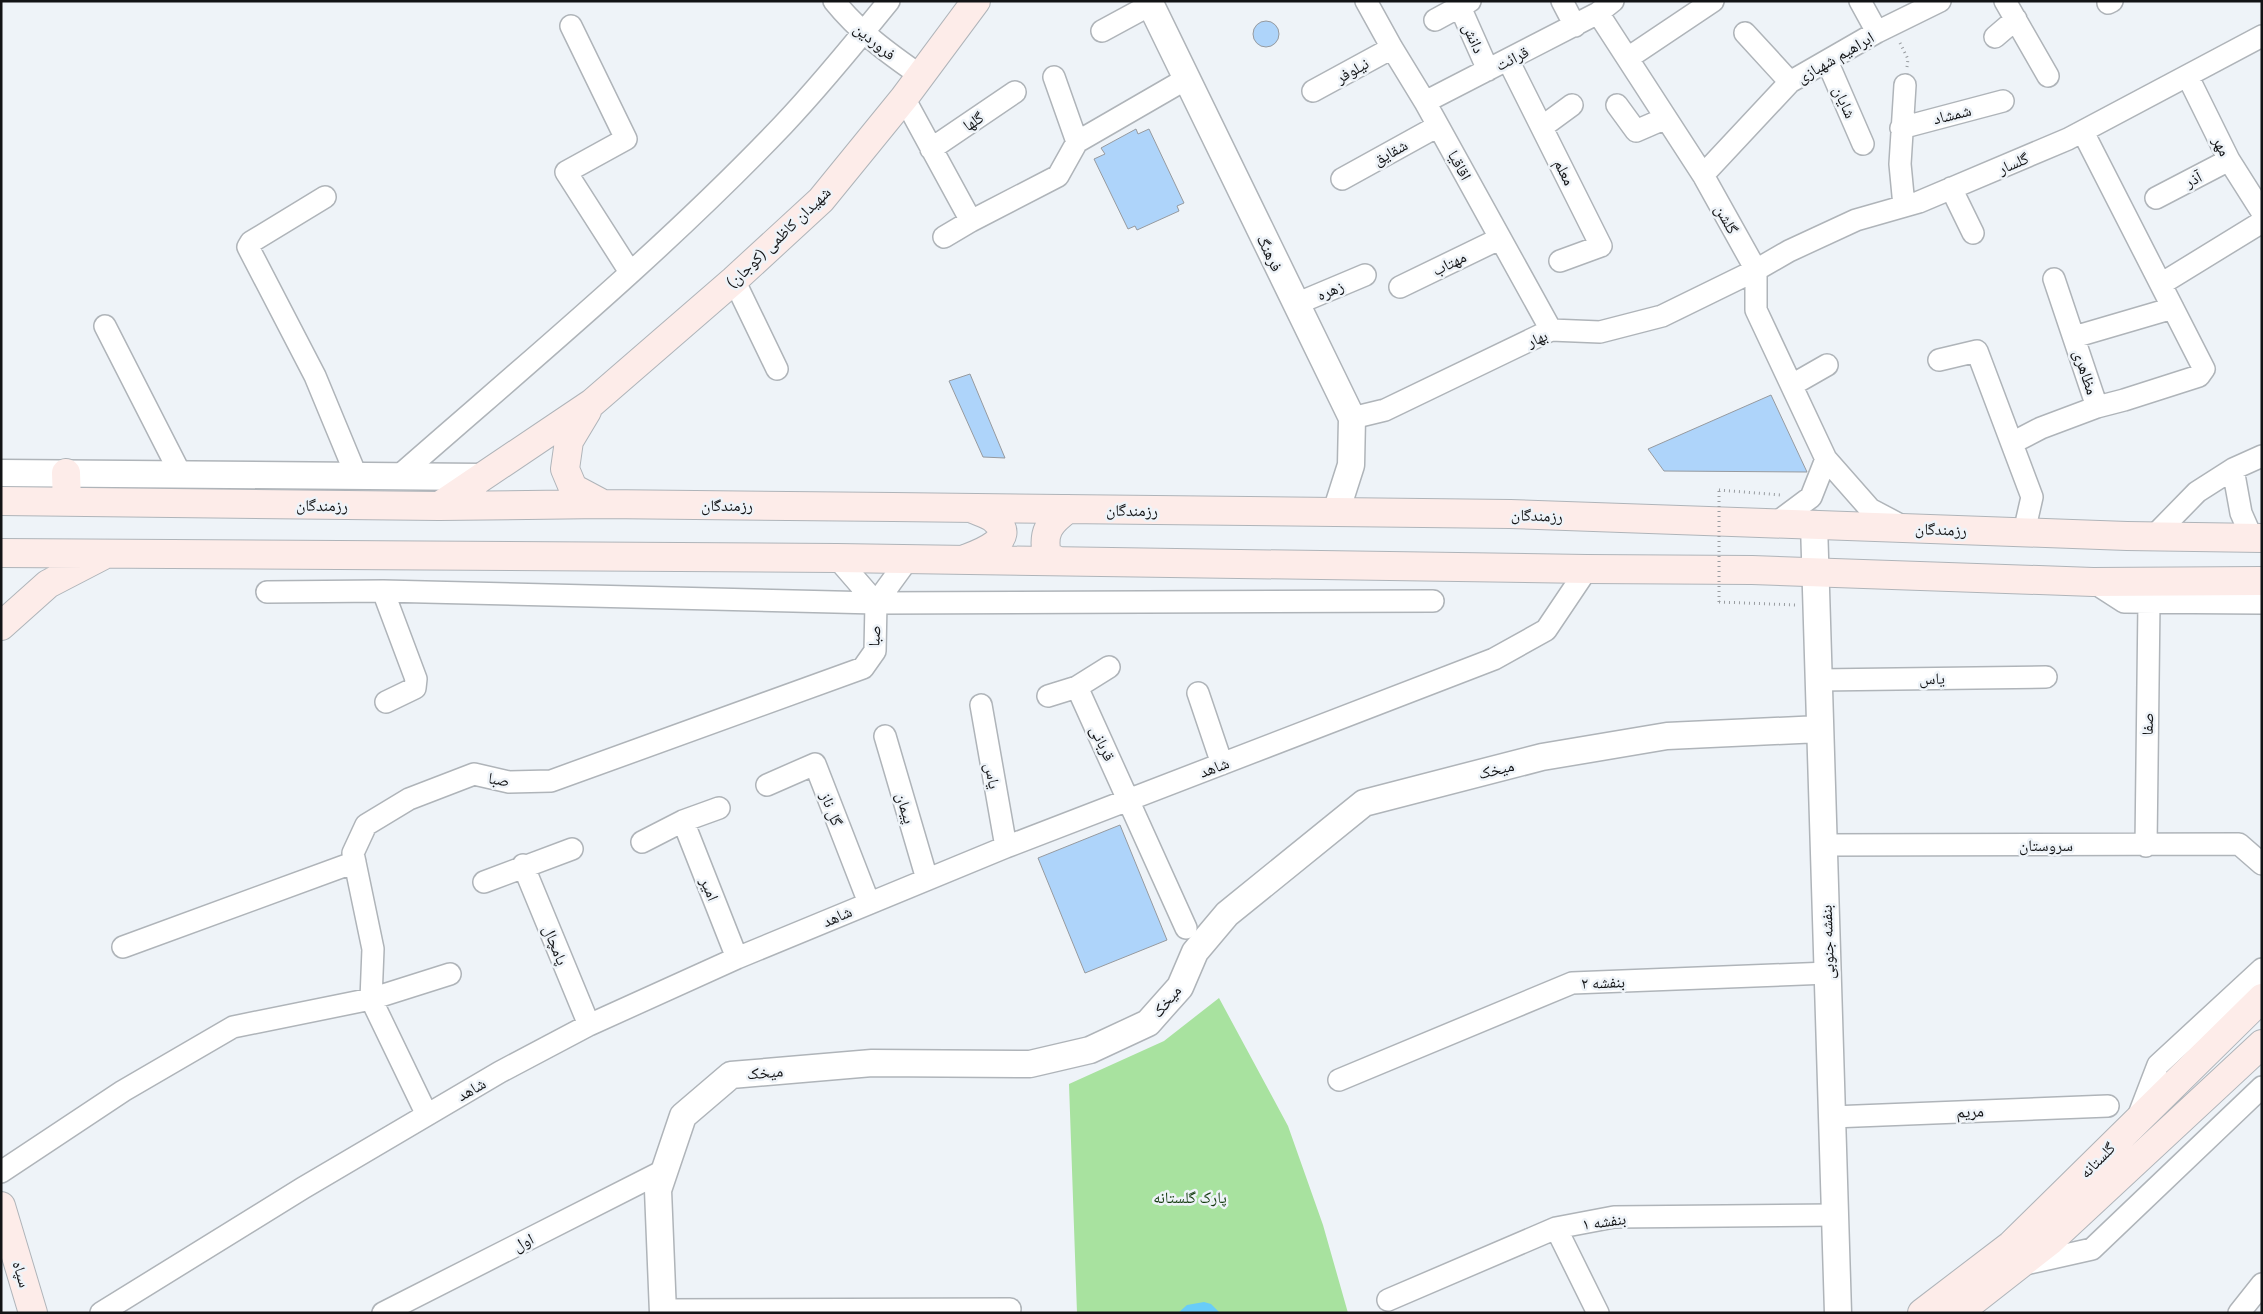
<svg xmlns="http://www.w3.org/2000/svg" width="2263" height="1314" viewBox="0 0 2263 1314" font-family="'IBM Plex Sans','Noto Naskh Arabic',sans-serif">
	<rect width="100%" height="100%" fill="#eef3f8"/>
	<path fill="#a8e29f" d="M1219,998L1288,1126L1323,1225L1348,1313H1077L1069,1084L1164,1041Z"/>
	<path fill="#69ccf8" d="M1204,1302L1211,1304L1220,1313H1178L1187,1305Z"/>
	<path fill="#aed4fa" stroke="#969a9f" d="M1253 34a13 13 0 1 1 26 0a13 13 0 1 1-26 0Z
		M1136,129L1138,134L1149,129L1184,203L1177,206L1179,211L1137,230L1135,226L1128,229L1094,159L1105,154L1101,148Z
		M970,374L1005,458L983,457L949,381Z
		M1771,395L1807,472L1664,471L1648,449Z
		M1120,825L1167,940L1085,973L1038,858Z"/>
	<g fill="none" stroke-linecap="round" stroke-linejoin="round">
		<defs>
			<path id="minor" d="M834,1C859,32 888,53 921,76
				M1366,1L1392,48L1425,102L1551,330
				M1562,1L1575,26
				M1613,1L1598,13L1703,175L1756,270V310L1826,459L1870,509L1904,527
				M1860,1L1877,32
				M2005,1L2048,76
				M2108,3L2112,1
				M1460,7L1488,70
				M1435,20L1470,1
				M571,26L626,139L566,172L630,272
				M1102,31L1150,5
				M1745,33L1790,82
				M1995,37L2016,19
				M1628,58L1713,1
				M1508,60L1601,246L1560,261
				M1827,61L1863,144
				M1054,77L1077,142
				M2188,77L2229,160L2262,212
				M1313,91L1392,48
				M904,98L971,221L1058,176L1077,142L1186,79
				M1425,102L1598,13
				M1617,105L1636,131L1666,118
				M1542,127L1572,105
				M1901,128L2003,101
				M2083,132L2204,369L2199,376L2124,400L2097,407
				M931,149L1015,92
				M1703,175L1790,82L1877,32L1940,1
				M1342,179L1438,126
				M1951,188L1973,233
				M325,197L251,242L248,247L315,376L356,475
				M2156,198L2229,160
				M1904,206L1900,164L1905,85
				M944,237L971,221
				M734,280L777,369
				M2161,284L2262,222
				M1400,287L1499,239
				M1296,304L1365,275
				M105,326L180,473
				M2074,337L2173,308
				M1939,360L1977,351L2032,497L2024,532
				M1792,385L1827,365
				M1352,418L1385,410L1551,330L1600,332L1662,316L1756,270L1789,251L1856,220L1919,202L2068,139L2262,36
				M2012,443L2041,428L2097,407L2054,279
				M2233,469L2241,513L2252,538
				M400,475C530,361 664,250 783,125C820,86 855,43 889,1
				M1776,523L1811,497L1826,459
				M2154,536L2197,492L2233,469L2262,456
				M837,558L876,603
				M2093,582L2124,602L2262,603
				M383,591L416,679L415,688L386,702
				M267,592L383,591L876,603L1433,601
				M1819,680L2046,677
				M1077,687L1186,928
				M1198,693L1222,764
				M1048,696L1077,687L1109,667
				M981,705L1006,847
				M885,736L927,879
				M767,785L815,764L869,903
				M683,821L737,958
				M642,842L683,821L719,808
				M1824,845L2239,844L2262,864
				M2146,846L2149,602
				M523,865L589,1025
				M484,882L572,849
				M123,947L355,862
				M1339,1080L1572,983L1828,973
				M427,1115L371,999L373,949L353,853L366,825L409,799L474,774L509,782L551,781L863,668L875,651L876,603L908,559
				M1832,1117L2108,1106
				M2138,1117L2158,1065L2262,969
				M1,1172L123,1091L233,1027L371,999L450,974
				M1556,1228L1598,1313
				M2021,1265L2092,1249L2262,1087
				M1388,1300L1556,1228L1614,1217L1835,1215
				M662,1310L1010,1309
				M101,1313L303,1188L500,1072L589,1025L737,958L1006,847L1494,659L1546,630L1587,569
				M383,1313L663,1171
				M2239,1313L2262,1284"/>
			<path id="tertiary" d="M1149,1L1352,418L1351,465L1336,512
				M1,473L481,477
				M1814,524L1838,1313
				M663,1313L658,1190L683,1116L731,1075L872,1063L1030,1064L1090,1050L1148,1023L1180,987L1195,952L1227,914L1364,803L1542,757L1667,736L1820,729"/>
			<path id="secondary" d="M587,411L569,441L565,469L573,488L603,504
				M66,473L67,501
				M1,501L439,506L603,504L893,507L1510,514L2127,536L2262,538
				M439,506L592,403L734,280L821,200L904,98L976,1
				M1,553L837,558L1587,569L1752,570L2093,582L2262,581
				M965,559C978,554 1018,540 996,521C991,515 979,512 971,508
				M1059,561L1047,556C1042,532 1049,523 1068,509
				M1,626L48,584L102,556
				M1,1206L33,1313
				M1922,1313L2011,1245L2262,998
				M1958,1313L2050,1241L2262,1044"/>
		</defs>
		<use href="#minor" stroke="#afb4b9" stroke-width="24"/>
		<use href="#tertiary" stroke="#afb4b9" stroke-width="29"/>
		<use href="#secondary" stroke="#afb4b9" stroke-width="30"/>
		<path stroke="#989ca0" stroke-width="3" stroke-dasharray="1 4" stroke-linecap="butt" d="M1900,43L1908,59L1907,67
			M1719,490L1781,495
			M1719,602L1796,605"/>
		<use href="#minor" stroke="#fff" stroke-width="21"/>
		<use href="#tertiary" stroke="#fff" stroke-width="26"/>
		<use href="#secondary" stroke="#fdece9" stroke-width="28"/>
		<path stroke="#989ca0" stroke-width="3" stroke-dasharray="1 4" stroke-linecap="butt" d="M1719,602V490"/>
	</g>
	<g text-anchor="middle" stroke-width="5" stroke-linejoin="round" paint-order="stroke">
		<g font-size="16" fill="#121315" stroke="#eef3f8">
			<text transform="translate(1474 38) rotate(66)" y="6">دانش</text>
			<text transform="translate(875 41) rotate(39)" y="6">فروردین</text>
			<text transform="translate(1835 57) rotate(-30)" y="6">ابراهیم شهبازی</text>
			<text transform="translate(1512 58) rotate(-27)" y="6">قرائت</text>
			<text transform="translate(1352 70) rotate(-29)" y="6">نیلوفر</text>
			<text transform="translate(1845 102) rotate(66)" y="6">شایان</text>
			<text transform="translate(1952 114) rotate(-14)" y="6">شمشاد</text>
			<text transform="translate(973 121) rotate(-34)" y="6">گلها</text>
			<text transform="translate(2222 146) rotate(63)" y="6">مهر</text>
			<text transform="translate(1390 152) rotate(-29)" y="6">شقایق</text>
			<text transform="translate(2013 163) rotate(-23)" y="6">گلسار</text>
			<text transform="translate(1460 165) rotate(61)" y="6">اقاقیا</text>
			<text transform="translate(1565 172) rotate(64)" y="6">معلم</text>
			<text transform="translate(2193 179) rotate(-27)" y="6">آذر</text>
			<text transform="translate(1727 219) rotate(61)" y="6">گلشن</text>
			<text transform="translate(778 237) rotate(-44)" y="6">شهیدان کاظمی (کوجان)</text>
			<text transform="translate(1270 253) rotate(64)" y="6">فرهنگ</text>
			<text transform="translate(1449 263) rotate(-26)" y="6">مهتاب</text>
			<text transform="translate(1330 290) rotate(-23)" y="6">زهره</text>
			<text transform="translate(1537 338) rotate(-23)" y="6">بهار</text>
			<text transform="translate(2086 372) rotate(72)" y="6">مظاهری</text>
			<text transform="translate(322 505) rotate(1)" y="6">رزمندگان</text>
			<text x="727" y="511">رزمندگان</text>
			<text transform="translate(1132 510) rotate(1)" y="6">رزمندگان</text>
			<text transform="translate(1537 515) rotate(2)" y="6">رزمندگان</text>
			<text transform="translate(1941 529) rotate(2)" y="6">رزمندگان</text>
			<text transform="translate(874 636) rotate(-86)" y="6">صبا</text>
			<text transform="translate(1932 678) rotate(-1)" y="6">یاس</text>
			<text transform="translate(2147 724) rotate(-89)" y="6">صفا</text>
			<text transform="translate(1103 743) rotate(65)" y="6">قربانی</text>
			<text transform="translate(1214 767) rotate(-21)" y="6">شاهد</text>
			<text transform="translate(1496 769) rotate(-14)" y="6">میخک</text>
			<text transform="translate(993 776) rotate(80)" y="6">یاس</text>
			<text transform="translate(499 779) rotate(10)" y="6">صبا</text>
			<text transform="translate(906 808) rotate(74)" y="6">پیمان</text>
			<text transform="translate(832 809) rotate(69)" y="6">گل ناز</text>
			<text x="2046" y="851">سروستان</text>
			<text transform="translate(710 889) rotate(68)" y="6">امیر</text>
			<text transform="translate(837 916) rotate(-23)" y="6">شاهد</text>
			<text transform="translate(1827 942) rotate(-92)" y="6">بنفشه جنوبی</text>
			<text transform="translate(556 945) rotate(68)" y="6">پامچال</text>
			<text transform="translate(1603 982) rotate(-2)" y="6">بنفشه ۲</text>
			<text transform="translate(1166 1001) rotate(-51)" y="6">میخک</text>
			<text transform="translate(765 1072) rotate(-5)" y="6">میخک</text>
			<text transform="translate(471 1089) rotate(-30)" y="6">شاهد</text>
			<text transform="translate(1970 1111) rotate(-3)" y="6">مریم</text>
			<text transform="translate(2097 1160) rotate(-45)" y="6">گلستانه</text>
			<text transform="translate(1604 1221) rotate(-8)" y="6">بنفشه ۱</text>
			<text transform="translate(523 1242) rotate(-27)" y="6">اول</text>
			<text transform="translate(22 1274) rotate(73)" y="6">سپاه</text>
		</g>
		<g font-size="16" fill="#133b0e" stroke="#eef3f8">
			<text x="1190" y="1203">پارک گلستانه</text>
		</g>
	</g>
	<rect width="2263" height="1314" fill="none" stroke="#121315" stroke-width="5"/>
</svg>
